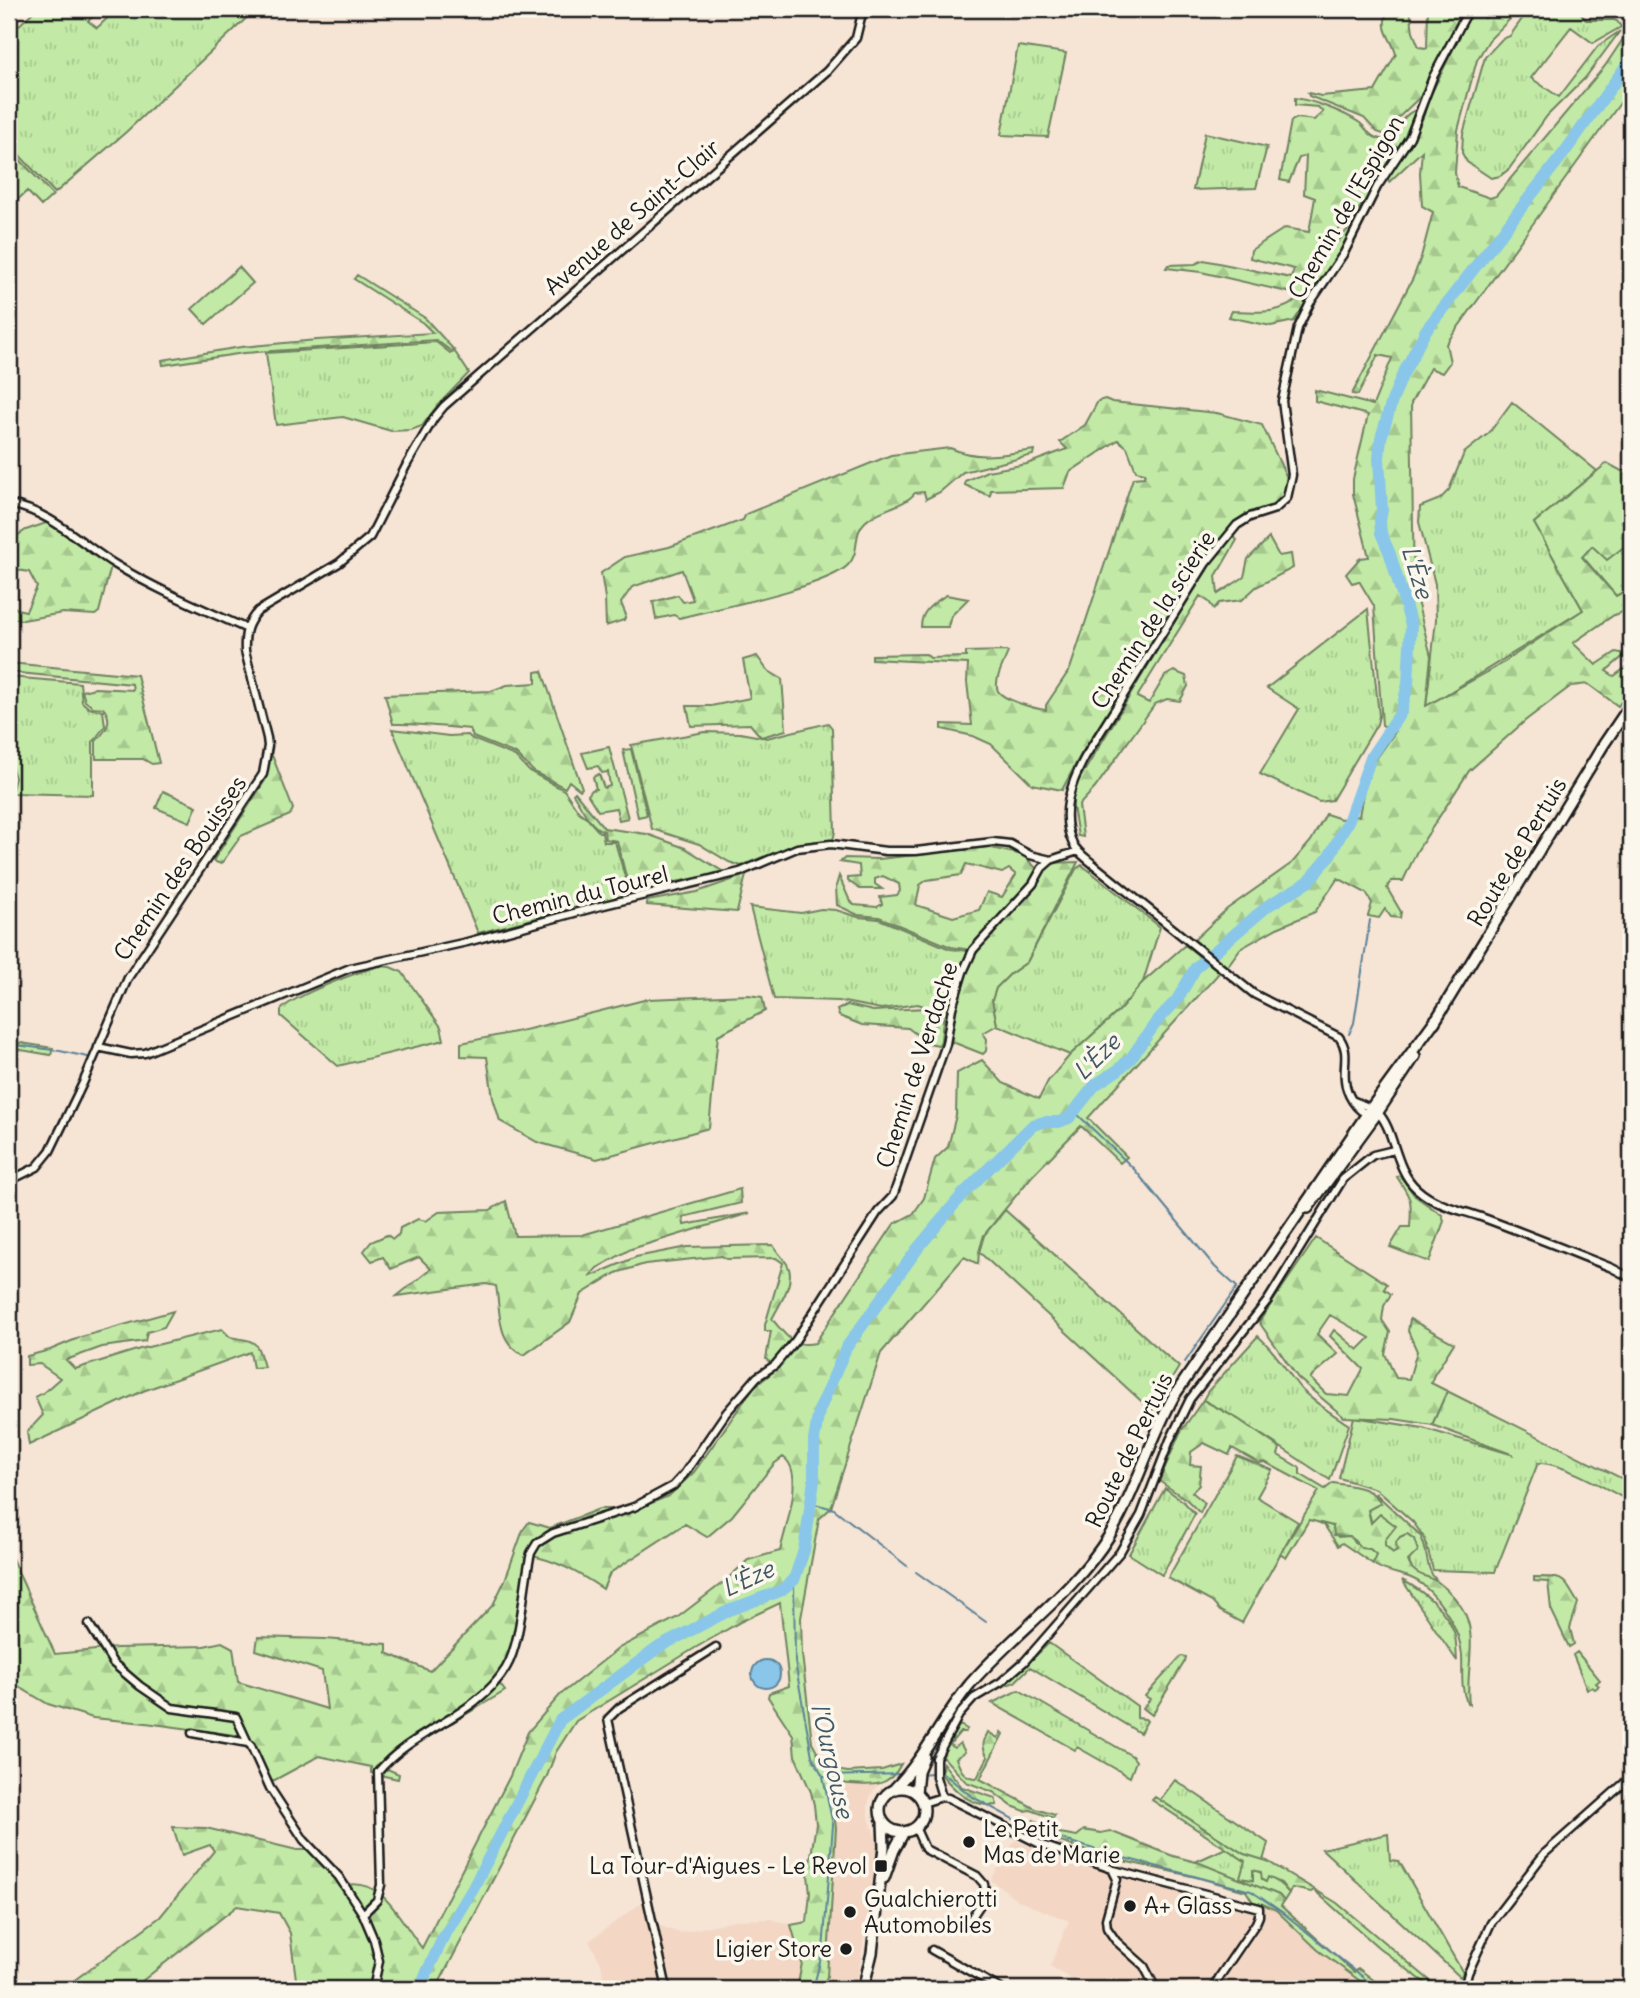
<svg xmlns="http://www.w3.org/2000/svg" width="1640" height="1998" viewBox="0 0 1640 1998" font-family="Delius,sans-serif">
	<defs>
		<pattern id="grass-tufts" width="24" height="20" patternUnits="userSpaceOnUse" patternTransform="scale(1.75)"><rect width="24" height="20" fill="#c2eaa6"/><path d="M3 7l-1-3M5 7V3M7 7l1-3M15 17l-1-3M17 17v-4M19 17l1-3" fill="none" stroke="#a6c88e"/></pattern>
		<pattern id="forest-firs" width="22" height="20" patternUnits="userSpaceOnUse" patternTransform="scale(1.75)"><rect width="22" height="20" fill="#c2eaa6"/><path d="M5 1l3.5 6h-7zM16 11l3.5 6h-7z" fill="#a6c88e"/></pattern>
	</defs>
	<rect width="100%" height="100%" fill="#f6e4d5"/>
	<filter id="ink" filterUnits="userSpaceOnUse"><feTurbulence type="fractalNoise" baseFrequency=".0143" numOctaves="2"/><feDisplacementMap in="SourceGraphic" scale="14" xChannelSelector="R" yChannelSelector="G"/><feConvolveMatrix kernelMatrix="1 2 1 2 8 2 1 2 1" color-interpolation-filters="sRGB"/></filter>
	<g filter="url(#ink)">
		<path fill="#f3d7c4" d="M830,1782L878,1785L871,1794L868,1804V1813L878,1847L856,1989H823L827,1976L836,1828Z
			M1015,1840L1047,1853L1117,1876L1194,1896L1263,1904L1276,1910L1318,1950L1371,1989H1086L1050,1966L1069,1921L1019,1901L991,1880Z
			M644,1901L651,1927L660,1926L680,1933L735,1920L771,1919L791,1925L803,1963L796,1989H609L604,1984L601,1963L589,1941Z"/>
		<path fill="url(#grass-tufts)" stroke="#6f8361" stroke-width="2" d="M36,9H101L88,21L97,28L117,9H256L126,132L55,193L9,144V35Z
			M1529,9H1577L1586,20H1614L1617,21L1621,27L1593,43L1571,27L1531,78L1559,97L1598,46L1620,31L1585,78L1547,116L1509,169L1500,176L1491,178L1467,162L1462,153L1463,134L1485,57L1502,39L1510,36Z
			M1018,46L1066,53L1048,137L1001,135Z
			M1205,133L1267,147L1256,188L1193,190Z
			M436,342L450,353L455,352L469,373L437,406L422,426L411,430L391,431L343,417L276,425L266,353Z
			M1512,402L1597,471L1534,523L1583,610L1426,707L1436,620L1435,584L1419,522L1420,507L1440,499L1449,490L1464,453L1489,433Z
			M1592,546L1631,547V588L1616,596L1582,556Z
			M1368,609L1379,716L1377,724L1332,800L1319,802L1260,774L1299,709L1267,688Z
			M9,677L80,683L82,702L89,708L103,711L105,726L93,742V795L11,793L15,778L12,768L9,766Z
			M828,723L832,728L835,832L833,840C799,841 772,853 741,866L729,862L699,844L652,829L631,745L705,732L740,733L767,738Z
			M392,729L449,736L468,735L472,739L515,756L529,771L564,790L579,812L586,817L599,832H602L604,842H615L630,894L478,933Z
			M1082,865L1160,927L1143,982L1120,1010L1070,1055L997,1025L992,1000L996,988L1010,974L1027,962L1076,869Z
			M750,907L801,913L821,909L836,910L858,917L879,919L950,949L969,951L945,1019L935,1010L918,1004L881,1009L839,1001L774,999Z
			M380,966L390,967L402,972L441,1027L444,1040L338,1066L281,1016V1010C292,996 360,971 380,966Z
			M1005,1210L1179,1367L1152,1411L979,1252L984,1235Z
			M1258,1336C1277,1353 1285,1369 1300,1388C1314,1403 1333,1414 1349,1425L1330,1480L1238,1419L1203,1400L1208,1391Z
			M1447,1391L1631,1483V1502C1610,1491 1560,1461 1538,1463L1495,1572L1433,1570L1425,1539L1413,1522L1376,1489L1339,1478L1354,1417L1423,1428L1514,1455L1432,1425Z
			M1237,1456L1272,1470L1257,1497L1298,1522L1242,1623L1220,1611L1212,1602L1168,1578Z
			M1165,1488L1184,1502L1195,1514L1162,1575L1129,1554Z
			M1375,1493L1420,1535C1429,1550 1424,1568 1437,1581C1407,1571 1405,1569 1414,1539L1407,1534L1400,1537L1397,1550L1392,1554L1385,1545V1541L1372,1524L1368,1509L1381,1503Z
			M1318,1522L1333,1526L1338,1537L1350,1536L1354,1543L1370,1549L1376,1554L1373,1564L1342,1543L1338,1546L1324,1525Z
			M1402,1580C1423,1591 1446,1609 1454,1632C1457,1641 1456,1652 1457,1661Z
			M1049,1643L1137,1706V1718L1145,1719L1147,1721L1140,1733L1030,1667L1015,1682L999,1688L1015,1676Z
			M1019,1690L1132,1756L1136,1761L1130,1777L1077,1747L1075,1750L992,1703Z
			M1175,1780L1268,1843L1263,1861L1244,1854L1160,1800Z
			M1388,1834L1390,1860L1399,1861L1463,1973L1460,1977L1322,1849Z
			M1226,1848L1245,1861L1241,1877L1253,1880L1252,1870C1267,1873 1279,1882 1289,1893L1284,1901L1279,1895L1195,1862Z"/>
		<path fill="url(#forest-firs)" stroke="#6f8361" stroke-width="2" fill-rule="evenodd" d="M1388,9H1410L1413,32L1419,47L1427,48L1428,9H1463L1420,97L1396,120L1389,131L1383,134L1377,132L1364,118L1309,96L1308,93L1321,96L1375,91L1396,54C1391,35 1379,32 1388,9Z
			M1473,9H1479L1477,13L1485,18L1499,9H1520L1489,40L1477,60L1458,130L1455,173L1458,187L1490,198L1496,196L1605,66L1631,27V88L1446,344L1450,362L1442,373L1430,368L1411,403L1414,589L1431,656L1426,706L1493,669L1583,610L1534,523L1607,463L1631,476V512L1621,521L1631,530V547L1625,546L1607,560L1592,546L1582,557L1616,596L1631,588V609L1614,615L1573,643L1596,665L1616,652L1626,654L1606,671L1614,676L1631,664V688L1618,706L1588,684L1571,686L1526,720L1469,771L1417,851L1403,881H1391L1387,888L1401,912L1400,918L1391,917L1385,909L1379,918L1368,916L1372,903L1366,893L1338,878L1315,912L1277,928L1240,949L1226,968L1194,940L1227,909L1292,863L1311,841L1326,814L1341,819L1359,816L1367,772L1395,732L1382,725L1374,606L1359,581L1352,583L1346,574L1360,558L1369,557L1353,494V479L1368,415L1315,401V390L1373,405L1392,358L1378,355L1358,395L1352,394L1413,278L1421,257L1433,212L1422,206L1420,173L1422,151L1389,182L1387,178L1410,146L1424,115L1429,98Z
			M1295,98C1312,100 1346,113 1360,123C1366,128 1369,136 1377,138C1383,141 1387,138 1393,135C1398,126 1405,113 1416,110C1399,154 1364,215 1324,241L1336,244L1359,215L1362,216L1342,250L1294,321L1271,326L1229,317L1232,311C1258,312 1280,315 1301,297L1296,294L1201,272L1166,268L1168,265L1195,264L1204,260L1291,278L1294,269L1250,258L1251,250L1285,228L1309,232L1315,198L1304,194L1306,156L1299,158L1289,182L1280,180L1291,121L1297,118L1314,120L1323,112L1318,107L1295,105Z
			M9,148L53,195L41,206L27,191L9,208Z
			M357,275L425,318L454,350L451,351L436,340L244,353L163,365L162,360L241,347L317,340L433,333L423,323L354,279Z
			M1105,399L1112,402L1217,413L1262,425L1289,482C1278,513 1270,502 1246,514C1234,521 1226,533 1217,543L1080,756L1062,790L1032,784L991,744L973,736L942,729V724L972,725L967,682L968,664L872,659V655L926,654L930,658L966,657V652L1006,651L1008,652C1005,661 993,681 998,691C1003,700 1036,709 1046,710V705L1070,669L1133,478L1144,477L1145,473L1136,471L1127,447L1118,440L1070,472L1064,488L991,490L990,496L965,485V481L987,471L1027,464L1067,449L1060,442L1085,425L1098,401Z
			M950,448C980,461 1002,454 1034,450L1033,455L963,472L940,492L926,499L924,492L915,493C903,508 879,508 865,522C852,534 861,552 848,565C827,587 714,609 679,618L674,615L656,619L653,602L678,595L683,602L693,600L682,570L632,587L621,603L626,615L624,620L606,626L605,598L601,573L625,557L669,547L743,520L746,514L891,455Z
			M49,522L66,532L111,566L99,612L95,615L63,613L23,620L9,618V602L17,609L26,611L37,587L29,572L11,569L9,566V541L26,530Z
			M1232,536L1237,540L1216,576L1218,594L1244,577L1248,559L1269,538L1279,556L1291,554L1293,568L1256,587L1242,600L1219,603L1214,609L1209,602L1200,596L1137,697L1149,703L1165,676L1174,671L1186,676L1188,686L1180,701L1167,699L1155,704L1095,788L1079,805L1083,837L1078,836L1073,807V790L1209,564Z
			M946,595L968,599L951,616L948,627H921C921,610 933,604 946,595Z
			M757,656L767,670L782,679L786,730L761,737L750,724L691,726L687,706H711L750,698L743,660Z
			M9,663L137,675L159,763L152,764L143,759H96V741C106,731 114,720 103,708L93,707L85,701L82,691L95,688L133,690L132,684L9,672Z
			M542,671L582,788L580,790L569,781L565,788L534,772L516,754L473,737L470,729C443,727 420,723 393,724L385,695L491,691L507,685L536,683V672Z
			M609,747L628,818L619,820L616,808L598,811L588,795L592,790L596,789L593,777L599,774L604,788L610,786L608,772L602,773L598,766L588,768L582,753Z
			M631,749L647,815L638,817L623,750Z
			M270,750L293,809L290,815L241,836L221,864L213,861L266,779Z
			M575,792L604,828L647,834L685,848L722,871L702,877L654,886L651,883L629,888L617,841L605,839L604,831C588,826 582,806 573,794Z
			M987,847L1023,855L1039,871L1046,869L1049,863L1078,862L1027,962L1010,974L996,988L992,1000L997,1025L983,1033L987,1039L986,1051L983,1054L950,1041C953,1008 959,979 978,951L951,947L879,917L858,915L837,905L836,886L839,876L849,899L854,905L877,907L882,904L880,897L897,895L900,891L899,884L883,876L875,879V884L882,889H860L848,881V878L860,877L859,865L840,862L845,858L879,859ZM966,864L1002,873L1009,869L1016,875L1002,897L987,892L979,910L953,917L916,905L920,885L927,880L961,875Z
			M746,875L737,912L647,905V901L697,892Z
			M1185,945L1220,972L1088,1118L1127,1157L1120,1163L1081,1126L1032,1176L984,1235L979,1252L978,1264L964,1257L881,1353L831,1508L819,1519L801,1618L802,1654L812,1742L824,1764L835,1770L848,1772L882,1770L901,1764C886,1795 858,1782 830,1783L836,1828L827,1976L823,1989H797L802,1963L791,1925L807,1922L810,1893L808,1875L816,1824L814,1805L811,1792L795,1756L793,1735L768,1697L769,1693L789,1686L780,1603L742,1621L695,1648L576,1721L556,1752L547,1776L436,1989H290L296,1979L290,1933L279,1913L237,1906L132,1989H67L72,1982L160,1917L214,1851L210,1845L182,1855L173,1827L206,1828L297,1850H309L342,1886C383,1874 401,1923 422,1948L510,1776L528,1732L560,1695L619,1648L678,1617L725,1581L748,1560L780,1551C785,1528 806,1472 783,1457L774,1464L732,1516L707,1537L685,1524L610,1573L603,1589C579,1573 556,1560 527,1555C521,1592 520,1649 495,1678L505,1691L392,1759L385,1768L399,1774L398,1779L371,1773V1767L319,1756L271,1782L256,1749L242,1736L146,1723L93,1718L48,1704L9,1681V1552L55,1654L117,1648L204,1646L222,1642L233,1648L238,1682L327,1709L322,1671L256,1650L258,1637L325,1639L387,1644V1653L430,1671L493,1605L505,1580L523,1530L529,1522L550,1528L599,1509H637L669,1496L694,1472L754,1387L777,1369L766,1359L771,1331H765V1325L783,1263L776,1258L726,1259L722,1256L645,1264L616,1273L582,1294L570,1322L524,1355C496,1342 501,1313 496,1286L486,1284L397,1296L431,1269L419,1257L391,1269L383,1257L372,1261L364,1251L371,1242L387,1235L393,1239L399,1234L400,1228L418,1219L426,1221L439,1212L490,1210L506,1201L515,1236L582,1235L740,1189L741,1203L683,1217L684,1225L750,1213L631,1249L597,1268L589,1277L636,1257L687,1247L773,1245C777,1252 783,1258 787,1264C797,1281 779,1304 772,1319C786,1335 792,1348 815,1343L894,1224L913,1214L924,1198L935,1159L948,1147L956,1115L957,1073L982,1060L1003,1083L1039,1099L1048,1081L1070,1055L1120,1010L1143,982Z
			M748,995L762,997L765,1011L718,1035L709,1128L597,1159L537,1142L500,1121L493,1098L487,1057L461,1056V1043L529,1029L648,999Z
			M847,1005L873,1011L924,1008L943,1019L941,1040L939,1045L928,1043L908,1028L862,1025L839,1016L837,1010Z
			M9,1041L53,1048L51,1055L9,1048Z
			M1400,1176L1415,1196L1442,1215L1444,1221L1429,1262L1390,1247L1402,1227H1410C1412,1200 1412,1200 1397,1177Z
			M1316,1238L1387,1284L1384,1289L1391,1294L1384,1306L1382,1320L1390,1332L1385,1354L1396,1378L1409,1379L1417,1351L1408,1331L1410,1319L1454,1343L1434,1375L1431,1383L1447,1391L1432,1425L1394,1419L1344,1417L1298,1378L1259,1322ZM1330,1315L1370,1338L1358,1350L1334,1330L1330,1336L1363,1369L1349,1396L1326,1394L1310,1378L1338,1354L1317,1334Z
			M173,1311L164,1327L147,1332L145,1341L102,1347L66,1360L75,1369L140,1349L222,1329L230,1337C256,1342 256,1338 264,1367L253,1368L250,1352L143,1391L29,1445L27,1432L43,1415L35,1397L43,1393L60,1378L40,1364L27,1365V1356L50,1350L81,1337Z
			M1203,1400L1238,1419L1280,1448L1278,1455L1300,1468V1474L1325,1489L1333,1483C1351,1486 1371,1486 1381,1503L1368,1510L1371,1523L1380,1514L1396,1526L1385,1540V1545L1393,1553L1397,1550L1396,1542L1400,1537L1407,1534L1414,1539L1418,1551L1408,1561C1413,1576 1427,1575 1438,1582C1449,1590 1461,1604 1466,1616C1477,1642 1465,1675 1469,1704L1467,1703C1460,1685 1463,1674 1462,1655C1460,1629 1442,1602 1423,1585C1410,1573 1388,1575 1373,1564L1376,1554L1370,1549L1361,1548L1350,1536L1334,1535L1333,1526L1309,1520L1286,1558L1280,1554L1319,1491L1265,1462L1259,1463L1232,1448L1229,1455L1204,1443L1191,1452L1190,1465L1201,1466L1199,1485L1192,1492L1205,1503L1200,1513L1187,1500L1159,1481L1180,1433Z
			M1534,1577C1566,1577 1562,1577 1578,1603L1570,1628L1574,1644L1569,1647L1551,1609L1548,1582L1534,1581Z
			M1577,1652L1600,1680L1596,1683L1599,1686L1595,1689L1592,1687L1587,1689L1573,1655Z
			M1181,1656L1186,1657L1185,1661L1152,1715L1143,1708L1150,1699L1145,1696Z
			M960,1725L967,1729L965,1732H960L950,1744L954,1748L960,1743L965,1752L956,1758C960,1769 963,1778 977,1778L988,1757C981,1747 983,1742 988,1732L998,1738L1001,1732L1003,1734L980,1779L1036,1809L1055,1815L1053,1818L1031,1810L1025,1811L1012,1806L993,1792L966,1782L943,1757L946,1745Z
			M943,1763L962,1787L995,1798L997,1805C971,1807 957,1793 941,1774Z
			M1155,1797L1244,1854L1267,1861L1337,1903L1440,1989H1433L1378,1947L1314,1890L1311,1892L1292,1888L1289,1893L1281,1883L1268,1877L1266,1882L1262,1880L1261,1872L1253,1870V1880L1240,1878L1245,1861L1152,1800Z
			M1034,1820L1054,1832L1077,1836L1084,1830L1101,1833L1110,1831L1173,1856L1200,1863L1279,1895L1284,1901L1281,1906L1354,1972L1358,1968L1385,1989H1371L1318,1950L1276,1910L1263,1904L1253,1902L1246,1891L1196,1877L1105,1857L1028,1831Z"/>
		<path fill="#c2eaa6" stroke="#6f8361" stroke-width="2" d="M239,267L253,283L206,324L192,309Z
			M163,791L197,806L190,822L156,808Z"/>
		<path fill="#89c6e9" stroke="#5d8297" stroke-width="2" d="M752 1674a14 14 0 1 1 28 0a14 14 0 1 1-28 0Z"/>
		<g fill="none" stroke-linecap="round" stroke-linejoin="round">
			<path stroke="#5d8297" stroke-width="2" d="M1349,1034L1354,1023L1370,920
				M9,1044L60,1051L88,1057
				M1074,1111L1134,1169L1215,1267L1237,1287L1185,1362
				M811,1503L834,1509L907,1566
				M916,1572L986,1622
				M794,1580L795,1662L812,1756L823,1776L833,1825L823,1950L813,1989
				M938,1773H943L971,1796L1035,1831L1113,1855L1251,1891L1282,1912L1378,1989
				M920,1774L932,1773
				M823,1776L904,1774"/>
			<path stroke="#89c6e9" stroke-width="12" d="M419,1989L443,1938L473,1888L560,1720L659,1647L730,1610L780,1591L794,1580L804,1550L808,1523L814,1480V1440L819,1411L846,1348L918,1248L962,1195L1033,1125L1044,1122H1059L1069,1118L1095,1085L1118,1070L1131,1058L1157,1021L1177,1000L1196,967L1269,905L1308,882L1329,857L1349,819L1371,757L1401,712L1408,684L1411,625L1390,554L1381,533L1380,521L1382,510L1379,458L1381,438L1392,401L1402,376L1426,330L1564,153L1631,59"/>
			<defs>
				<path id="minor" d="M9,504C52,512 80,543 116,565C157,590 203,609 247,629
					M98,1047L131,1054L145,1053L350,968L467,942L600,906L740,872L797,848L831,844L886,851H916L993,842L1010,844L1030,855L1051,860L1078,851
					M1354,1101C1362,1105 1372,1107 1378,1113C1395,1129 1394,1169 1417,1189C1436,1206 1458,1209 1481,1217C1525,1233 1569,1251 1612,1268L1631,1278
					M1369,1114C1356,1112 1346,1093 1345,1080C1343,1064 1350,1052 1339,1037L1254,994L1093,864C1086,858 1077,852 1073,844C1059,814 1071,783 1085,757L1206,563L1237,525L1250,517L1275,509L1287,498L1292,475L1282,401L1298,328L1310,303L1344,253L1377,187L1410,137L1433,77L1469,9
					M9,1181L37,1167L50,1151L83,1083L128,978L263,774L268,746L267,738L245,651C244,634 247,623 258,611L339,563L370,537L406,466L434,418L444,406L827,71L856,38L863,9
					M89,1624L113,1663L140,1686L172,1708L236,1717L248,1743
					M192,1733L248,1743L251,1746L270,1788L304,1840L339,1877L363,1914L374,1940L379,1961L373,1989
					M942,1797L936,1777V1758L959,1715L974,1698L1001,1682L1024,1662L1120,1552L1141,1515L1170,1440L1190,1399L1268,1300L1343,1179L1373,1155L1394,1150
					M923,1803L942,1797L948,1798L1042,1845L1112,1869L1117,1879L1106,1919L1107,1928L1116,1941L1144,1966L1156,1989
					M915,1827L925,1849L977,1876L984,1884L986,1896L970,1920
					M1114,1870L1259,1908V1916L1256,1923L1220,1976L1216,1983V1989
					M363,1914L377,1900L381,1885L378,1772C413,1729 476,1717 506,1668C522,1641 523,1586 531,1553L537,1543L553,1533L634,1507L673,1486L684,1474L726,1413L757,1377L775,1365L795,1341L878,1212L893,1196L946,1044L952,1008L963,972L973,950L1033,884L1042,868L1051,860
					M932,1950L1001,1989
					M667,1989L608,1719L619,1708L716,1647
					M1464,1989L1468,1973L1491,1923L1544,1854L1631,1777"/>
				<path id="secondary" d="M1434,1023L1604,744L1631,704
					M1308,1208L1378,1112L1415,1056
					M880 1810a22 22 0 1 1 44 0a22 22 0 1 1-44 0Z
					M895,1788C925,1758 943,1717 970,1684C1014,1633 1073,1594 1109,1536C1136,1492 1149,1441 1174,1396L1371,1108L1436,1019
					M916,1793L918,1771L924,1757
					M884,1878L894,1850L904,1832
					M863,1989L872,1953L884,1847L883,1822"/>
			</defs>
			<use href="#minor" stroke="#1c1c1c" stroke-width="11"/>
			<use href="#secondary" stroke="#1c1c1c" stroke-width="14"/>
			<use href="#minor" stroke="#fbf7ec" stroke-width="6"/>
			<use href="#secondary" stroke="#fbf7ec" stroke-width="9"/>
		</g>
	</g>
	<g fill="#1c1c1c" stroke="#fbf7ec" stroke-width="2.5">
		<circle cx="969" cy="1842" r="7"/>
		<rect x="874" y="1859" width="14" height="14" rx="3.5"/>
		<circle cx="1130" cy="1906" r="7"/>
		<circle cx="850" cy="1912" r="7"/>
		<circle cx="846" cy="1949" r="7"/>
	</g>
	<g text-anchor="middle" stroke-width="7" stroke-linejoin="round" paint-order="stroke">
		<g font-size="23" fill="#1c1c1c" stroke="#fbf7ec">
			<text transform="translate(1346 207) rotate(-60)" y="8">Chemin de l'Espigon</text>
			<text transform="translate(632 217) rotate(-41)" y="8">Avenue de Saint-Clair</text>
			<text transform="translate(1153 620) rotate(-57)" y="8">Chemin de la scierie</text>
			<text transform="translate(1517 852) rotate(-59)" y="8">Route de Pertuis</text>
			<text transform="translate(180 868) rotate(-56)" y="8">Chemin des Bouisses</text>
			<text transform="translate(580 895) rotate(-14)" y="8">Chemin du Tourel</text>
			<text transform="translate(917 1065) rotate(-72)" y="8">Chemin de Verdache</text>
			<text transform="translate(1129 1450) rotate(-64)" y="8">Route de Pertuis</text>
		</g>
		<g font-size="23" fill="#1c1c1c" stroke="#fbf7ec" text-anchor="start">
			<text x="983" y="1837">Le Petit<tspan x="983" dy="26">Mas de Marie</tspan></text>
			<text x="867" y="1874" text-anchor="end">La Tour-d'Aigues - Le Revol</text>
			<text x="864" y="1907">Gualchierotti<tspan x="864" dy="26">Automobiles</tspan></text>
			<text x="1144" y="1914">A+ Glass</text>
			<text x="832" y="1957" text-anchor="end">Ligier Store</text>
		</g>
		<g font-size="24" font-style="italic" fill="#425864" stroke="#fbf7ec">
			<text transform="translate(1417 572) rotate(73)" y="8">L'Èze</text>
			<text transform="translate(1097 1057) rotate(-44)" y="8">L'Èze</text>
			<text transform="translate(748 1579) rotate(-25)" y="8">L'Èze</text>
			<text transform="translate(832 1761) rotate(77)" y="8">l'Ourgouse</text>
		</g>
	</g>
	<rect width="1640" height="1998" fill="none" stroke="#fbf7ec" stroke-width="35"/>
	<rect x="18" y="18" width="1605" height="1963" fill="none" stroke="#1c1c1c" stroke-width="2.5" filter="url(#ink)"/>
</svg>
